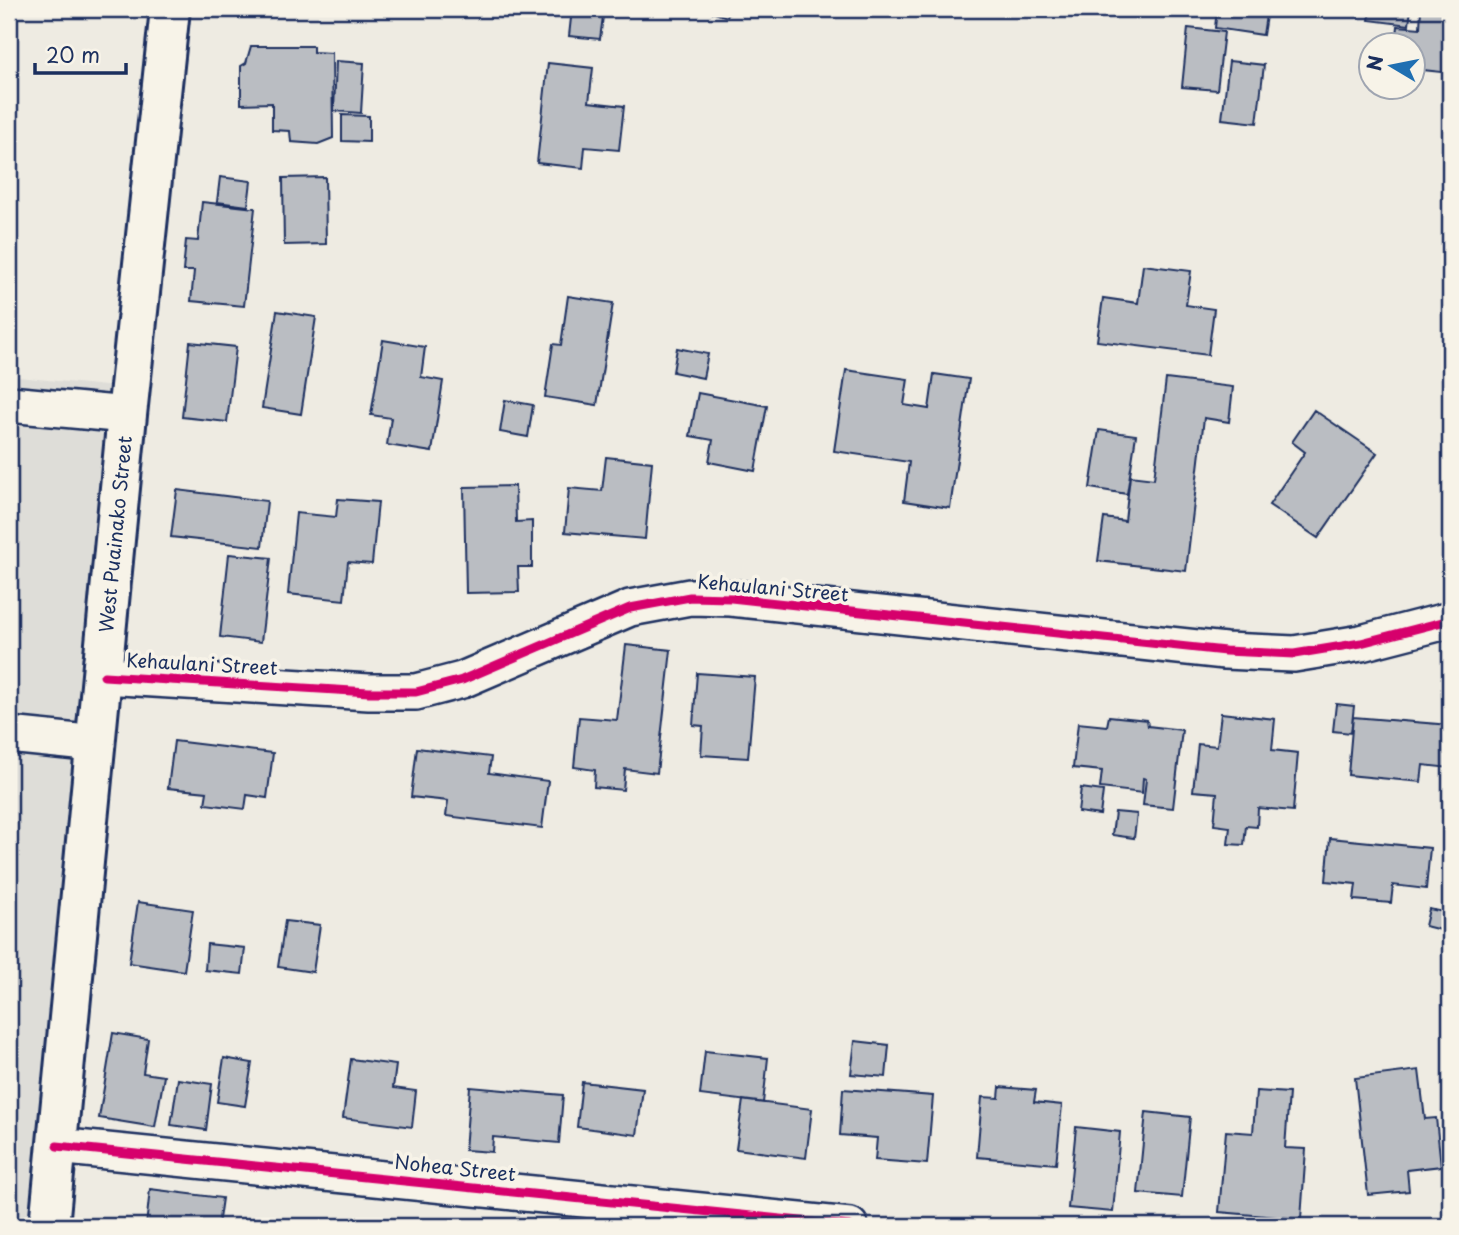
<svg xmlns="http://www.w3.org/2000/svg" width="1459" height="1235" viewBox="0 0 1459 1235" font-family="'Playpen Sans',sans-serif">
	<rect width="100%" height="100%" fill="#eeebe2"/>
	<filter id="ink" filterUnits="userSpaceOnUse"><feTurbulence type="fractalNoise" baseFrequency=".0143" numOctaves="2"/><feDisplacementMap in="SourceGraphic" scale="14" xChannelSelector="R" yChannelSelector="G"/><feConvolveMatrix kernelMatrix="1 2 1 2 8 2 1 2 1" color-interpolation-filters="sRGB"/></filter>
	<g filter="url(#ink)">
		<path fill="#deddd8" d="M9,376L115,387L58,969L29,1226H9Z"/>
		<path fill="#babdc2" stroke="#1b2f5e" stroke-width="2" d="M572,9H604L600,39L569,36Z
			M702,9H730L727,17Z
			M1217,9H1267L1263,35L1215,28Z
			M1371,9H1411L1409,25L1369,20Z
			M1421,9H1450V73L1414,69V46H1396L1398,26L1420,28Z
			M1188,28L1224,32L1217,90L1182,87Z
			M251,46H313V52L332,53L333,138L318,144L291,142L290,131L272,130V103L241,104V66L246,63Z
			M336,61L364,63L361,113L334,111Z
			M1229,61L1264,65L1257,123L1222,119Z
			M548,63L593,68L589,102L624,106L619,150L585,147L583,168L537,163Z
			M342,115L369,116V142L342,141Z
			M220,177L251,181L248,206L217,202Z
			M325,177L326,244L284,245L283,178Z
			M202,202L255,208L244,306L191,301L194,271H183L186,240L198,241Z
			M1143,265L1191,271L1186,305L1214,309L1208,355L1097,341L1103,298L1138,303Z
			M568,296L613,303L597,405L545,397L553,344L561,345Z
			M277,311L316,317L301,414L262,408Z
			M383,340L425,347L421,377L443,381L432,452L387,445L391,418L371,415Z
			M190,342L236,347L227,422L182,417Z
			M677,348L708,354L703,378L673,372Z
			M846,370L908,379L904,405L929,409L934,374L969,379L950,508L904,501L909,462L834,451Z
			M1166,379L1233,387L1229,422L1204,418L1186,571L1098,561L1104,518L1125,521L1130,476L1154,479Z
			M698,393L767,406L755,471L709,462L713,440L690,436Z
			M505,400L533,405L528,437L500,432Z
			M1314,410L1377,453L1318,538L1269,505L1305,452L1292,442Z
			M1099,430L1136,435L1127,494L1090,488Z
			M606,457L652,462L645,539L565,532L569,488L602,491Z
			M515,486L516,522L532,521V567H518L519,592L466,593L464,487Z
			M177,490L267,501L262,547L171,537Z
			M338,499L378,502L372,564L348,562L344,600L288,594L296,513L336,517Z
			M229,554L271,558L261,642L220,637Z
			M626,645L671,650L657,773L625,769L623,790L594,787L595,770L574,767L579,717L617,720Z
			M697,673L755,677L748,758L701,755L703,726L693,725Z
			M1336,704L1354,706L1351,733L1333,731Z
			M1221,713L1275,719L1272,750L1298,753L1293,811L1258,808L1257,827L1246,826L1244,845L1228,844L1230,827L1214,825L1217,793L1193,791L1198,744L1217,746Z
			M1109,716L1147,720L1148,726L1182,730L1173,808L1143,805L1146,779L1143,778L1142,793L1100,788L1102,771L1073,768L1078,723L1107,726Z
			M1353,717L1450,725V768L1423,765L1421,782L1348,775Z
			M174,741L273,753L267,798L247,795L245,809L205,804L207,792L168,788Z
			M417,748L491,757L489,773L548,781L542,828L446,816L448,801L411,797Z
			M1081,788L1103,791L1100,815L1078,812Z
			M1115,812L1137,814L1134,838L1112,835Z
			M1330,838L1430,848L1426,889L1393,885L1391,903L1354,900L1356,884L1326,881Z
			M138,902L193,910L184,971L129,963Z
			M1429,909L1449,913L1445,931L1425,926Z
			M285,921L320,925L313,972L278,967Z
			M207,944L245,948L242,974L205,970Z
			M113,1033L148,1039L143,1073L164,1076L155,1127L99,1118Z
			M855,1041L889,1045L886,1077L851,1074Z
			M705,1051L768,1058L763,1103L700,1095Z
			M224,1058L252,1063L245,1106L217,1102Z
			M351,1059L396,1065L393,1088L416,1091L412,1127L343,1118Z
			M1419,1070L1425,1119L1436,1118L1441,1166L1407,1170L1409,1191L1368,1195L1355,1078Z
			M178,1079L212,1084L206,1130L171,1125Z
			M582,1082L643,1089L637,1135L577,1127Z
			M470,1087L563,1095L559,1143L493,1137L492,1152L465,1150Z
			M1000,1087L1036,1090L1034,1102L1062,1105L1056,1164L977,1157L982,1097L999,1098Z
			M843,1089L933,1096L927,1164L875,1160L877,1138L840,1135Z
			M1256,1091L1289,1093L1285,1148L1306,1149L1301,1219L1219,1212L1226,1131L1253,1133Z
			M743,1100L812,1109L806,1158L736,1149Z
			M1146,1112L1190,1117L1182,1197L1138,1193Z
			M1076,1127L1120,1132L1113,1212L1068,1208Z
			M150,1189L222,1198L218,1226H146Z"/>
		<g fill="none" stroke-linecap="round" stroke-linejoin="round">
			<defs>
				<path id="minor" d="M9,404L127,415
					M104,676L369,692H416L462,680L630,608L690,597L731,598L1225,651L1294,654L1361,643L1450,620
					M9,735L97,744
					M57,1146L850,1226"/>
				<g id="highway">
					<path id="s1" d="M49,1226L127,415L170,9"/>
				</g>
			</defs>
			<use href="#minor" stroke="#1b2f5e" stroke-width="40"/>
			<use href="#highway" stroke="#1b2f5e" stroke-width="44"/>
			<use href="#minor" stroke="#f7f3e8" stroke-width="35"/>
			<use href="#highway" stroke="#f7f3e8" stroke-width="38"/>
			<defs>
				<path id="cycleway" d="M104,676L369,692H416L462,680L630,608L690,597L731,598L1225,651L1294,654L1361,643L1450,620
					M57,1146L850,1226"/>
			</defs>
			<use href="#cycleway" stroke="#f7f3e8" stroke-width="13"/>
			<use href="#cycleway" stroke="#d6006c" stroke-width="9"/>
		</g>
	</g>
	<g text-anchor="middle" stroke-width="7" stroke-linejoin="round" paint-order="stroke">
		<g font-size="19" fill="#1b2f5e" stroke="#f7f3e8">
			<text dy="7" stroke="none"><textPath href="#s1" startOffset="695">West Puainako Street</textPath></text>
			<text transform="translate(773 588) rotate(5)" y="7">Kehaulani Street</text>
			<text transform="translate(202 664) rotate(3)" y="7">Kehaulani Street</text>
			<text transform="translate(455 1168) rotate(6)" y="7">Nohea Street</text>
		</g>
	</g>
	<rect width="1459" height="1235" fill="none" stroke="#f7f3e8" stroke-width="35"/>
	<rect x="18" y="18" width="1424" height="1200" fill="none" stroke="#1b2f5e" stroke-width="2.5" filter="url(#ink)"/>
	<g transform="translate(1392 66) rotate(280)"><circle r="33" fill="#f7f3e8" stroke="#9fa5b1" stroke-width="2"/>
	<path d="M0-5L12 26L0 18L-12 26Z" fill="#1f6fb2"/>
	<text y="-10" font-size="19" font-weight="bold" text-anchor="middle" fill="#1b2f5e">N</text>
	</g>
	<path d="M35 63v10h91v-10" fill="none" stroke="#1b2f5e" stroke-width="3.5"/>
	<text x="46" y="63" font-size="21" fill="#1b2f5e" stroke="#f7f3e8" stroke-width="5" paint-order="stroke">20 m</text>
</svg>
